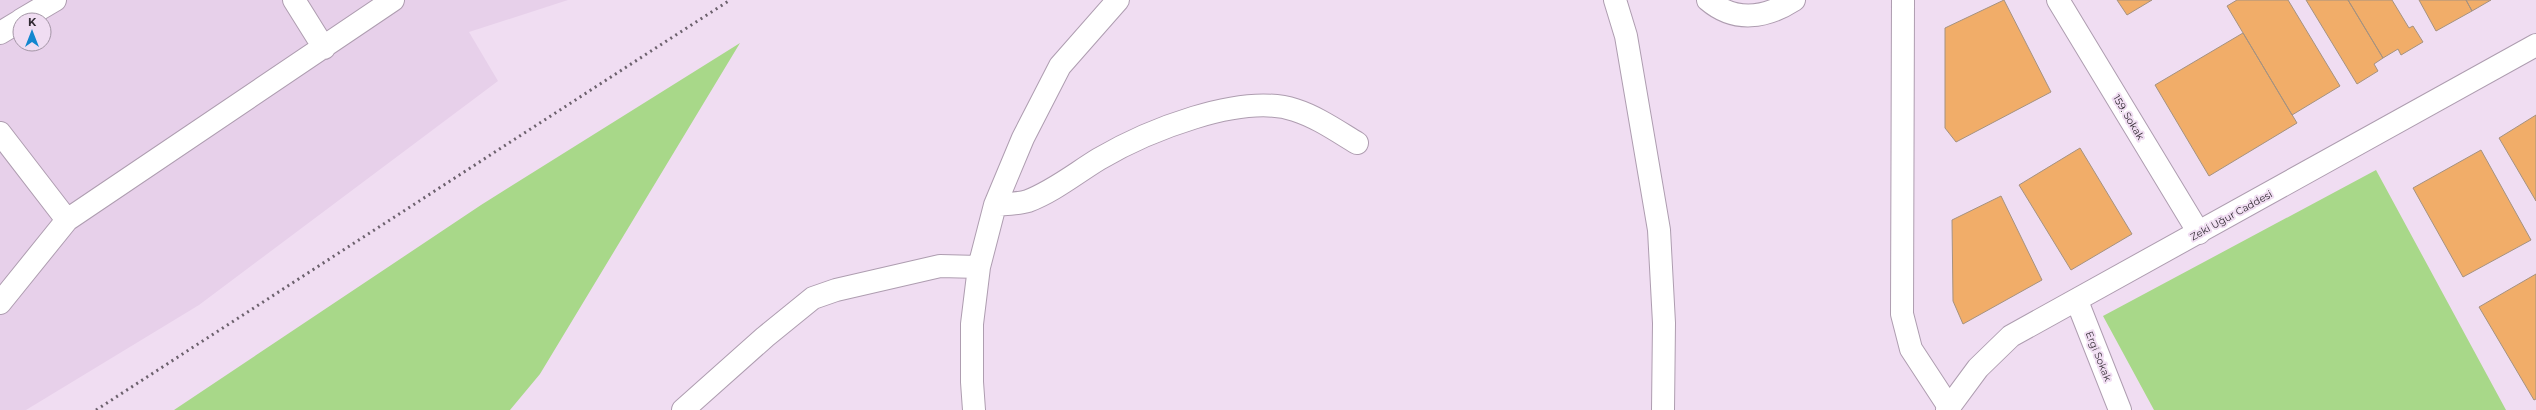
<svg xmlns="http://www.w3.org/2000/svg" width="2536" height="410" viewBox="0 0 2536 410" font-family="Montserrat,sans-serif">
	<rect width="100%" height="100%" fill="#f0ddf2"/>
	<path fill="#e7d0ea" fill-rule="evenodd" d="M0,0H568L469,32L498,81L199,305L26,410H0ZM20,20H44V44H20Z"/>
	<path fill="#a8d889" d="M740,43L540,374L510,410H174L481,205Z
		M2376,170L2506,410H2154L2103,316Z"/>
	<path fill="#f1ad69" stroke="#a59280" d="M2004,0L2051,92L1956,142L1945,128V28Z
		M2117,0H2152L2127,15Z
		M2237,0H2288L2340,86L2292,115L2227,6Z
		M2306,0H2348L2383,58L2374,64L2378,71L2357,84Z
		M2348,0H2392L2409,28L2413,26L2423,42L2401,55L2398,49L2383,58Z
		M2419,0H2466L2472,11L2436,31Z
		M2466,0H2491L2472,11Z
		M2243,33L2297,123L2209,176L2155,85Z
		M2536,115V201L2499,138Z
		M2080,148L2132,234L2071,270L2019,185Z
		M2481,150L2531,240L2463,277L2413,188Z
		M2001,196L2042,280L1963,324L1953,301L1952,220Z
		M2536,274V399L2534,400L2479,307Z"/>
	<g fill="none" stroke-linecap="round" stroke-linejoin="round">
		<defs>
			<path id="minor" d="M294,0L324,48
				M1615,0L1626,36L1659,230L1664,323L1663,410
				M1708,0C1735,23 1766,18 1794,0
				M1903,0L1902,314L1911,349L1949,407
				M2058,0L2199,233
				M21,20L55,0
				M0,33L20,21
				M0,133L67,220
				M995,205C1006,204 1018,204 1028,201C1054,191 1076,173 1099,159C1145,132 1241,92 1295,110C1317,117 1337,131 1357,143
				M2077,301L2120,410
				M0,303L67,220L393,0
				M683,410L765,337L813,298L836,290L940,266L979,267
				M974,410L972,382V324L979,267L995,205L1023,138L1060,66L1118,0"/>
			<path id="major" d="M1947,410L1978,368L2011,336L2536,45"/>
		</defs>
		<use href="#minor" stroke="#ae9db0" stroke-width="24"/>
		<use href="#major" stroke="#ae9db0" stroke-width="24"/>
		<use href="#minor" stroke="#fff" stroke-width="22"/>
		<use href="#major" stroke="#fff" stroke-width="22"/>
		<path stroke="#6c616d" stroke-width="3" stroke-dasharray="2 4" stroke-linecap="butt" d="M96,410L730,0"/>
	</g>
	<g text-anchor="middle" stroke-width="4" stroke-linejoin="round" paint-order="stroke">
		<g font-size="10" fill="#322b33" stroke="#f0ddf2">
			<text transform="translate(2129 117) rotate(59)" y="4">159. Sokak</text>
			<text transform="translate(2231 215) rotate(-29)" y="4">Zeki Uğur Caddesi</text>
			<text transform="translate(2099 356) rotate(68)" y="4">Ergi Sokak</text>
		</g>
	</g>
	<g transform="translate(32 32)"><circle r="19" fill="#f0ddf2" stroke="#a496a6"/>
	<path d="M0-3L7 15L0 10L-7 15Z" fill="#1387cf"/>
	<text y="-6" font-size="11" font-weight="bold" text-anchor="middle" fill="#322b33">K</text>
	</g>
</svg>
